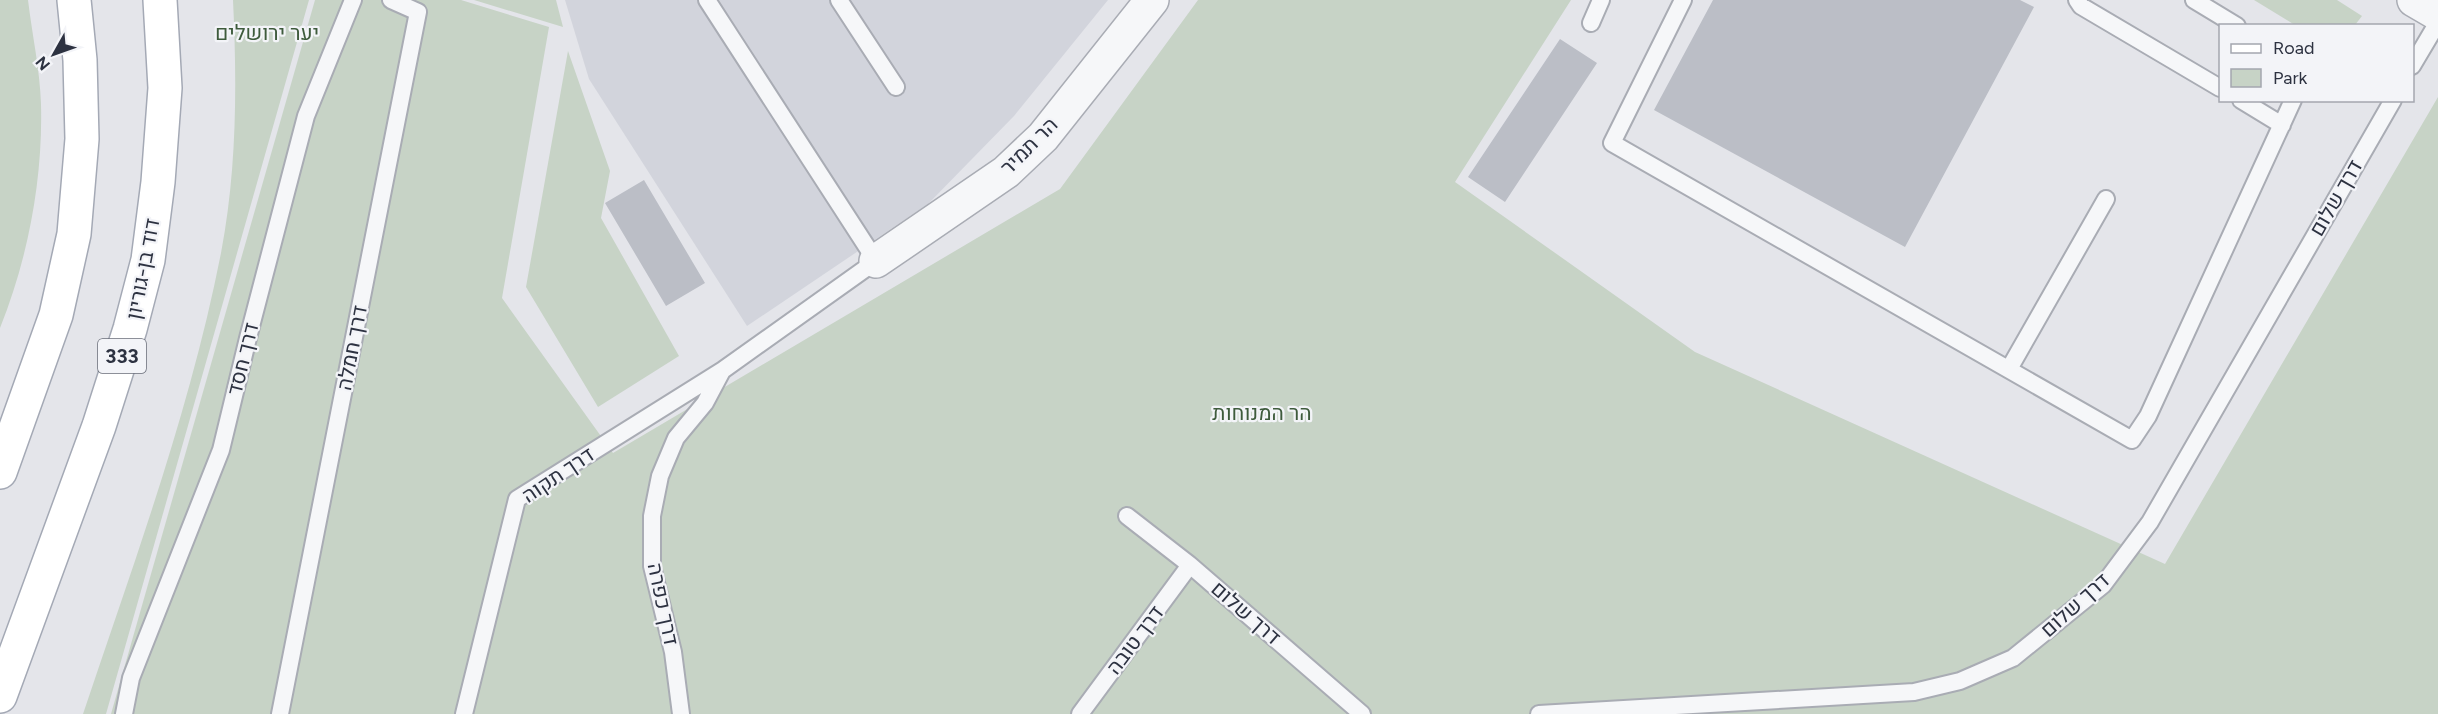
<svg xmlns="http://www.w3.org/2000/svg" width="2438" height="714" viewBox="0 0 2438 714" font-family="Figtree,Heebo,sans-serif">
	<rect width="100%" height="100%" fill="#e4e5ea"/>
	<path fill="#d2d4dc" d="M565,0H1108L1014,116L928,204L747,326L589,79Z"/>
	<path fill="#c7d3c6" d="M0,0H28C32,34 40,70 41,104C43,180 28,258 0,328Z
		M233,0H309L106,714H83C134,562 190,411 221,253C237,170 237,84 233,0Z
		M315,0H461L549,27L502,298L613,453L1060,189L1198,0H1571L1455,182L1695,352L2165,564L2438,97V714H111Z
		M474,0H556L563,27Z
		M2254,0H2337L2362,16L2355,25H2295Z
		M568,51L610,171L601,218L679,356L598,407L526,287Z"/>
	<path fill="#bbbec6" d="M1713,0H2020L2034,7L1905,247L1654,110Z
		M1560,39L1597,63L1505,202L1468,177Z
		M644,180L705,283L666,306L605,203Z"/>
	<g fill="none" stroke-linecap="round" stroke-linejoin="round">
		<defs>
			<path id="service" d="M839,0L896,87
				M1683,0L1612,143L2132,440L2148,416L2293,100
				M2077,0L2081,6L2220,88
				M2194,0L2237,26
				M1591,23L1601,0
				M2412,66L2438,22
				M2241,100L2282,125
				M2009,369L2106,199
				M1127,516L1190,565L1362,714
				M124,714L131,678L221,450L248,338L306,116L353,0
				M280,714L418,12L391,0
				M464,714L517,499L723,370L876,261L707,0
				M681,714L673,652L652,566V516L660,476L676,438L705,403L722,371
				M1080,714L1190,565
				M1539,714L1914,692L1960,681L2013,658L2103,585L2150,522L2393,100"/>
			<path id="minor" d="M2414,0L2438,14
				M876,261L1006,172L1043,137L1152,0"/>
			<path id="primary" d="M0,472L56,315L74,234L82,139L80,60L74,0
				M0,696L99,426L130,329L148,260L158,182L165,88L160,0"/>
		</defs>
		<use href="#service" stroke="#a9acb4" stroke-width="20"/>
		<use href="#minor" stroke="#a9acb4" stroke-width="36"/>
		<use href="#primary" stroke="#a4a9b5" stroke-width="36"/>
		<use href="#service" stroke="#f6f7f9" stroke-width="16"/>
		<use href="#minor" stroke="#f6f7f9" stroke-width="33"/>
		<use href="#primary" stroke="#fff" stroke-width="33"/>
	</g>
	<g text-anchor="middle" stroke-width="4.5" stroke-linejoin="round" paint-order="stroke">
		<rect fill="#f3f4f8" stroke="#686c78" stroke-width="1.5" x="98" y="339" width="48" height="34" rx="4.5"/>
		<g font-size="20" font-weight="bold" fill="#2d3241">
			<text x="122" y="363">333</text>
		</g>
		<g font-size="21" fill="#3e5b3c" stroke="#f3f4f8">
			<text x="267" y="40">יער ירושלים</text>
			<text x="1262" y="420">הר המנוחות</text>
		</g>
		<g font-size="21" fill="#2d3241" stroke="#f3f4f8">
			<text transform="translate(1029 146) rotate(-45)" y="7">הר תמיר</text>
			<text transform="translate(2336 198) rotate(-60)" y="7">דרך שלום</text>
			<text transform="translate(143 269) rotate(-79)" y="7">דוד בן-גוריון</text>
			<text transform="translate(352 348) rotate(-79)" y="7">דרך חמלה</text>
			<text transform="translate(243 359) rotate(-76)" y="7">דרך חסד</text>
			<text transform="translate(558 475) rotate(-34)" y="7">דרך תקוה</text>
			<text transform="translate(663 604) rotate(78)" y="7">דרך כפרה</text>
			<text transform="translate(2075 605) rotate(-42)" y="7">דרך שלום</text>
			<text transform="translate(1246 613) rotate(41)" y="7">דרך שלום</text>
			<text transform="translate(1135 640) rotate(-53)" y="7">דרך טובה</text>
		</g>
	</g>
	<rect x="2219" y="24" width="195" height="78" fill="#f3f4f8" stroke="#a4a6af" stroke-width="1.5"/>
	<rect x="2231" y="44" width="30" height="9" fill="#ffffff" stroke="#a4a6af" stroke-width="1.5"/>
	<text x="2273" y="54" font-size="18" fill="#2d3241">Road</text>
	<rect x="2231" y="69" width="30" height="18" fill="#c7d3c6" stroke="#a4a6af" stroke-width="1.5"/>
	<text x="2273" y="84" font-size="18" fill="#2d3241">Park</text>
	<g transform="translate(54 54) rotate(230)" stroke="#f3f4f8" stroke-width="4.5" paint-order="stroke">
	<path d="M0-4.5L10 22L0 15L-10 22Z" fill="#2d3241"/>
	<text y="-9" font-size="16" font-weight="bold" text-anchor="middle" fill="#2d3241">N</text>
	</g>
</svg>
